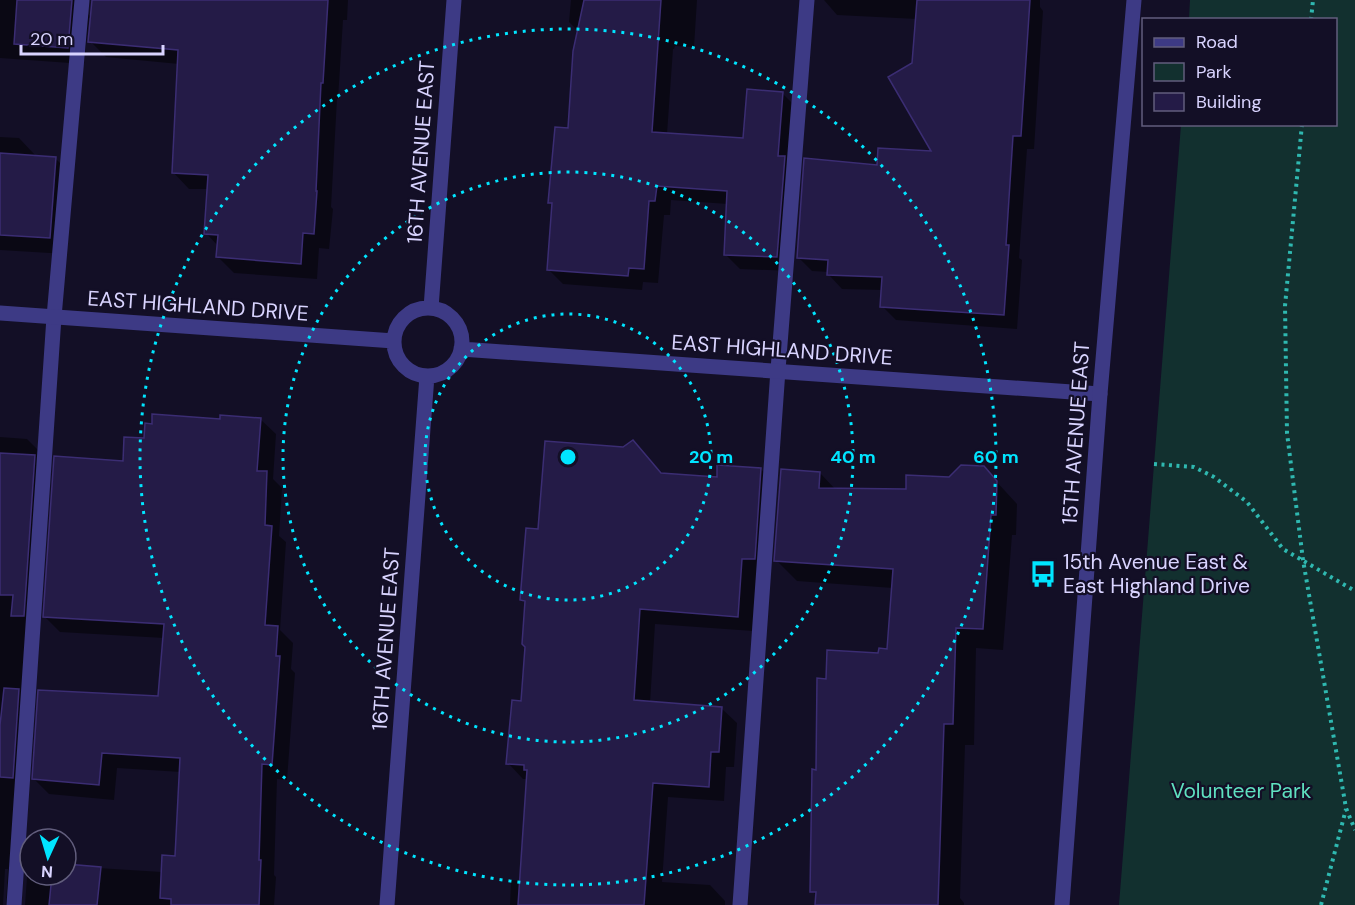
<svg xmlns="http://www.w3.org/2000/svg" width="1355" height="905" viewBox="0 0 1355 905" font-family="'DM Sans',sans-serif">
	<rect width="100%" height="100%" fill="#130f26"/>
	<path fill="#12302f" d="M1190,0H1355V905H1119L1181,125L1336,124V20L1189,19Z"/>
	<path fill="#0007" d="M0,0H83V9L91,17L93,0H348L347,20H343L338,99H337L331,207L333,209L329,249L319,248L317,279L234,273L218,257L219,247L206,233L208,189H189L173,172L179,64L106,57L90,41L91,18H89L84,64L0,58Z
		M571,0H697L694,47L675,46L674,49H673L667,134L744,140L782,93L797,108L791,271L740,269L725,254L728,204L671,200L670,215H664L658,283L643,282L642,290L563,284L548,269L554,206L550,202L570,129L579,32L569,22Z
		M824,0H1040V7L1043,11L1034,149H1027L1019,258L1022,260L1017,329L896,320L882,306L883,290L842,289L829,275V272L812,271L798,257L933,153L913,64L917,19L837,15Z
		M0,137L19,138L35,155V157L55,158L72,175L66,254L0,250Z
		M260,419L276,434L273,479L282,488L279,536L286,542L280,630L293,643L291,669L295,673L287,780L277,779L274,875L276,877L274,905H25L28,863H30V875H66V866L162,872L177,857L181,772L117,768L114,800L49,794L34,779L159,698L164,638L60,632L45,617L125,463L145,440L222,420Z
		M0,437L27,439L42,454L13,905H6L8,869H5L3,905H0Z
		M633,442L663,474L718,478L761,469L776,485L753,631L655,624L650,703L721,708L737,723L734,767H726L724,801L668,797L662,882L710,885L725,901V905H510L511,880L521,881L528,779H523L508,763L523,702L526,646L527,605L522,600L539,531Z
		M983,467L1017,504L1016,535H1012L1003,650L976,648L974,745H965L960,898L964,903V905H817V896L812,891L817,771L880,655L889,650L893,588L797,581L776,560L820,473L836,490H907Z"/>
	<path fill="#241b47" stroke="#3b2d73" stroke-width="1.5" d="M17,0H72L68,48L14,44Z
		M92,0H328L323,83H321L316,191H317L314,234L303,233L301,264L216,257L218,235L204,234L208,175L172,173L178,50L88,42Z
		M584,0H661L652,132L743,138L747,89L783,92L778,156H785L777,257L724,255L727,191L657,186L655,201H649L644,269L629,268L628,276L547,270L552,203H548L555,127L568,128L573,51Z
		M917,0H1030L1021,136H1013L1006,245H1009L1004,315L880,307L882,277L827,275L828,260L797,258L804,158L877,165L878,148L931,151L888,77L912,63Z
		M0,153L56,157L50,238L0,235Z
		M152,414L220,419V415L261,418L257,471H267L265,525L272,526L265,625L278,626L276,656H280L272,765L262,764L259,860H261L259,905H171V899L160,898L162,855L175,856L180,758L102,753L99,785L32,779L38,690L158,696L164,624L43,617L54,456L123,461L124,437L144,438L145,423L152,424Z
		M633,440L661,473L717,477V465L761,468L755,559H742L738,617L640,609L634,700L722,707L719,752H711L709,787L653,783L644,905H518L527,770H524V765L506,764L512,700L521,701L525,647L522,644L525,601L520,600L526,528L538,529L545,441L623,447Z
		M0,453L35,455L24,616H11L13,595H0Z
		M961,465L984,466L997,481L996,515H991L983,629L956,628L953,724H944L938,905H815L816,892H810L812,769L816,770L817,678L826,679L827,650L878,653L879,648L887,649L893,569L774,561L781,469L820,472L819,488L906,489V475L949,477Z
		M4,688L19,689L13,778L0,777V725Z
		M66,864L101,867L97,905H49L52,875H66Z"/>
	<g fill="none" stroke-linecap="round" stroke-linejoin="round">
		<path stroke="#2fb8b0" stroke-width="4" stroke-dasharray="3 4.5" stroke-linecap="butt" d="M1311,20L1313,0
			M1302,124L1285,306L1287,433L1303,560L1346,808L1355,830
			M1154,464L1194,467L1214,477L1247,502L1283,549L1355,591
			M1321,905L1346,809"/>
		<path stroke="#3d3a85" stroke-width="15" d="M14,905L54,317L82,0
			M740,905L778,370L807,0"/>
		<path stroke="#3d3a85" stroke-width="15" d="M394 342a34 34 0 1 1 68 0a34 34 0 1 1-68 0Z
			M431,308L454,0
			M0,313L394,341
			M461,349L1100,394
			M387,905L427,376"/>
		<path stroke="#3d3a85" stroke-width="15" d="M1062,905L1100,394L1134,0"/>
	</g>
	<g fill="none" stroke="#00e5ff" stroke-width="3" stroke-dasharray="3 6">
		<circle cx="568" cy="457" r="143"/>
		<circle cx="568" cy="457" r="285"/>
		<circle cx="568" cy="457" r="428"/>
	</g>
	<defs>
		<symbol id="bus-bare" viewBox="-9 -9 18 18"><path d="M-5-6H5V4H4V6H2V4H-2V6H-4V4H-5ZM-3.5-4V0h7V-4ZM-3.5 1.2v1.5H-2V1.2ZM2 1.2v1.5H3.5V1.2Z" fill="#00e5ff" stroke="#130f26" stroke-width="2.5" paint-order="stroke"/></symbol>
	</defs>
	<g fill-rule="evenodd">
		<use href="#bus-bare" x="1024" y="555" width="38" height="38"/>
	</g>
	<g text-anchor="middle" stroke-width="4.5" stroke-linejoin="round" paint-order="stroke">
		<g font-size="21" fill="#d9d4ff" stroke="#130f26">
			<text transform="translate(421 152) rotate(-86)" y="7">16TH AVENUE EAST</text>
			<text transform="translate(198 306) rotate(4)" y="7">EAST HIGHLAND DRIVE</text>
			<text transform="translate(782 350) rotate(4)" y="7">EAST HIGHLAND DRIVE</text>
			<text transform="translate(1076 433) rotate(-86)" y="7">15TH AVENUE EAST</text>
			<text transform="translate(386 639) rotate(-86)" y="7">16TH AVENUE EAST</text>
		</g>
		<g font-size="21" fill="#d9d4ff" stroke="#130f26" text-anchor="start">
			<text x="1063" y="569">15th Avenue East &amp;<tspan x="1063" dy="24">East Highland Drive</tspan></text>
		</g>
		<g font-size="21" fill="#5fe0c0" stroke="#130f26">
			<text x="1241" y="798">Volunteer Park</text>
		</g>
	</g>
	<circle cx="568" cy="457" r="9" fill="#00e5ff" stroke="#130f26" stroke-width="3"/>
	<g font-size="18" text-anchor="middle" font-weight="bold" fill="#00e5ff" stroke="#130f26" stroke-width="4.5" stroke-linejoin="round" paint-order="stroke">
		<text x="711" y="463">20 m</text>
		<text x="853" y="463">40 m</text>
		<text x="996" y="463">60 m</text>
	</g>
	<rect x="1142" y="18" width="195" height="108" fill="#130f26" stroke="#625e7d" stroke-width="1.5"/>
	<rect x="1154" y="38" width="30" height="9" fill="#3d3a85" stroke="#625e7d" stroke-width="1.5"/>
	<text x="1196" y="48" font-size="18" fill="#d9d4ff">Road</text>
	<rect x="1154" y="63" width="30" height="18" fill="#12302f" stroke="#625e7d" stroke-width="1.5"/>
	<text x="1196" y="78" font-size="18" fill="#d9d4ff">Park</text>
	<rect x="1154" y="93" width="30" height="18" fill="#241b47" stroke="#625e7d" stroke-width="1.5"/>
	<text x="1196" y="108" font-size="18" fill="#d9d4ff">Building</text>
	<g transform="translate(48 857) rotate(184)"><circle r="28" fill="#130f26" stroke="#625e7d" stroke-width="1.5"/>
	<path d="M0-4.5L10 22L0 15L-10 22Z" fill="#00e5ff"/>
	<text y="-9" font-size="16" font-weight="bold" text-anchor="middle" fill="#d9d4ff">N</text>
	</g>
	<path d="M21 45v9h142v-9" fill="none" stroke="#d9d4ff" stroke-width="3"/>
	<text x="30" y="45" font-size="18" fill="#d9d4ff" stroke="#130f26" stroke-width="4.5" paint-order="stroke">20 m</text>
</svg>
